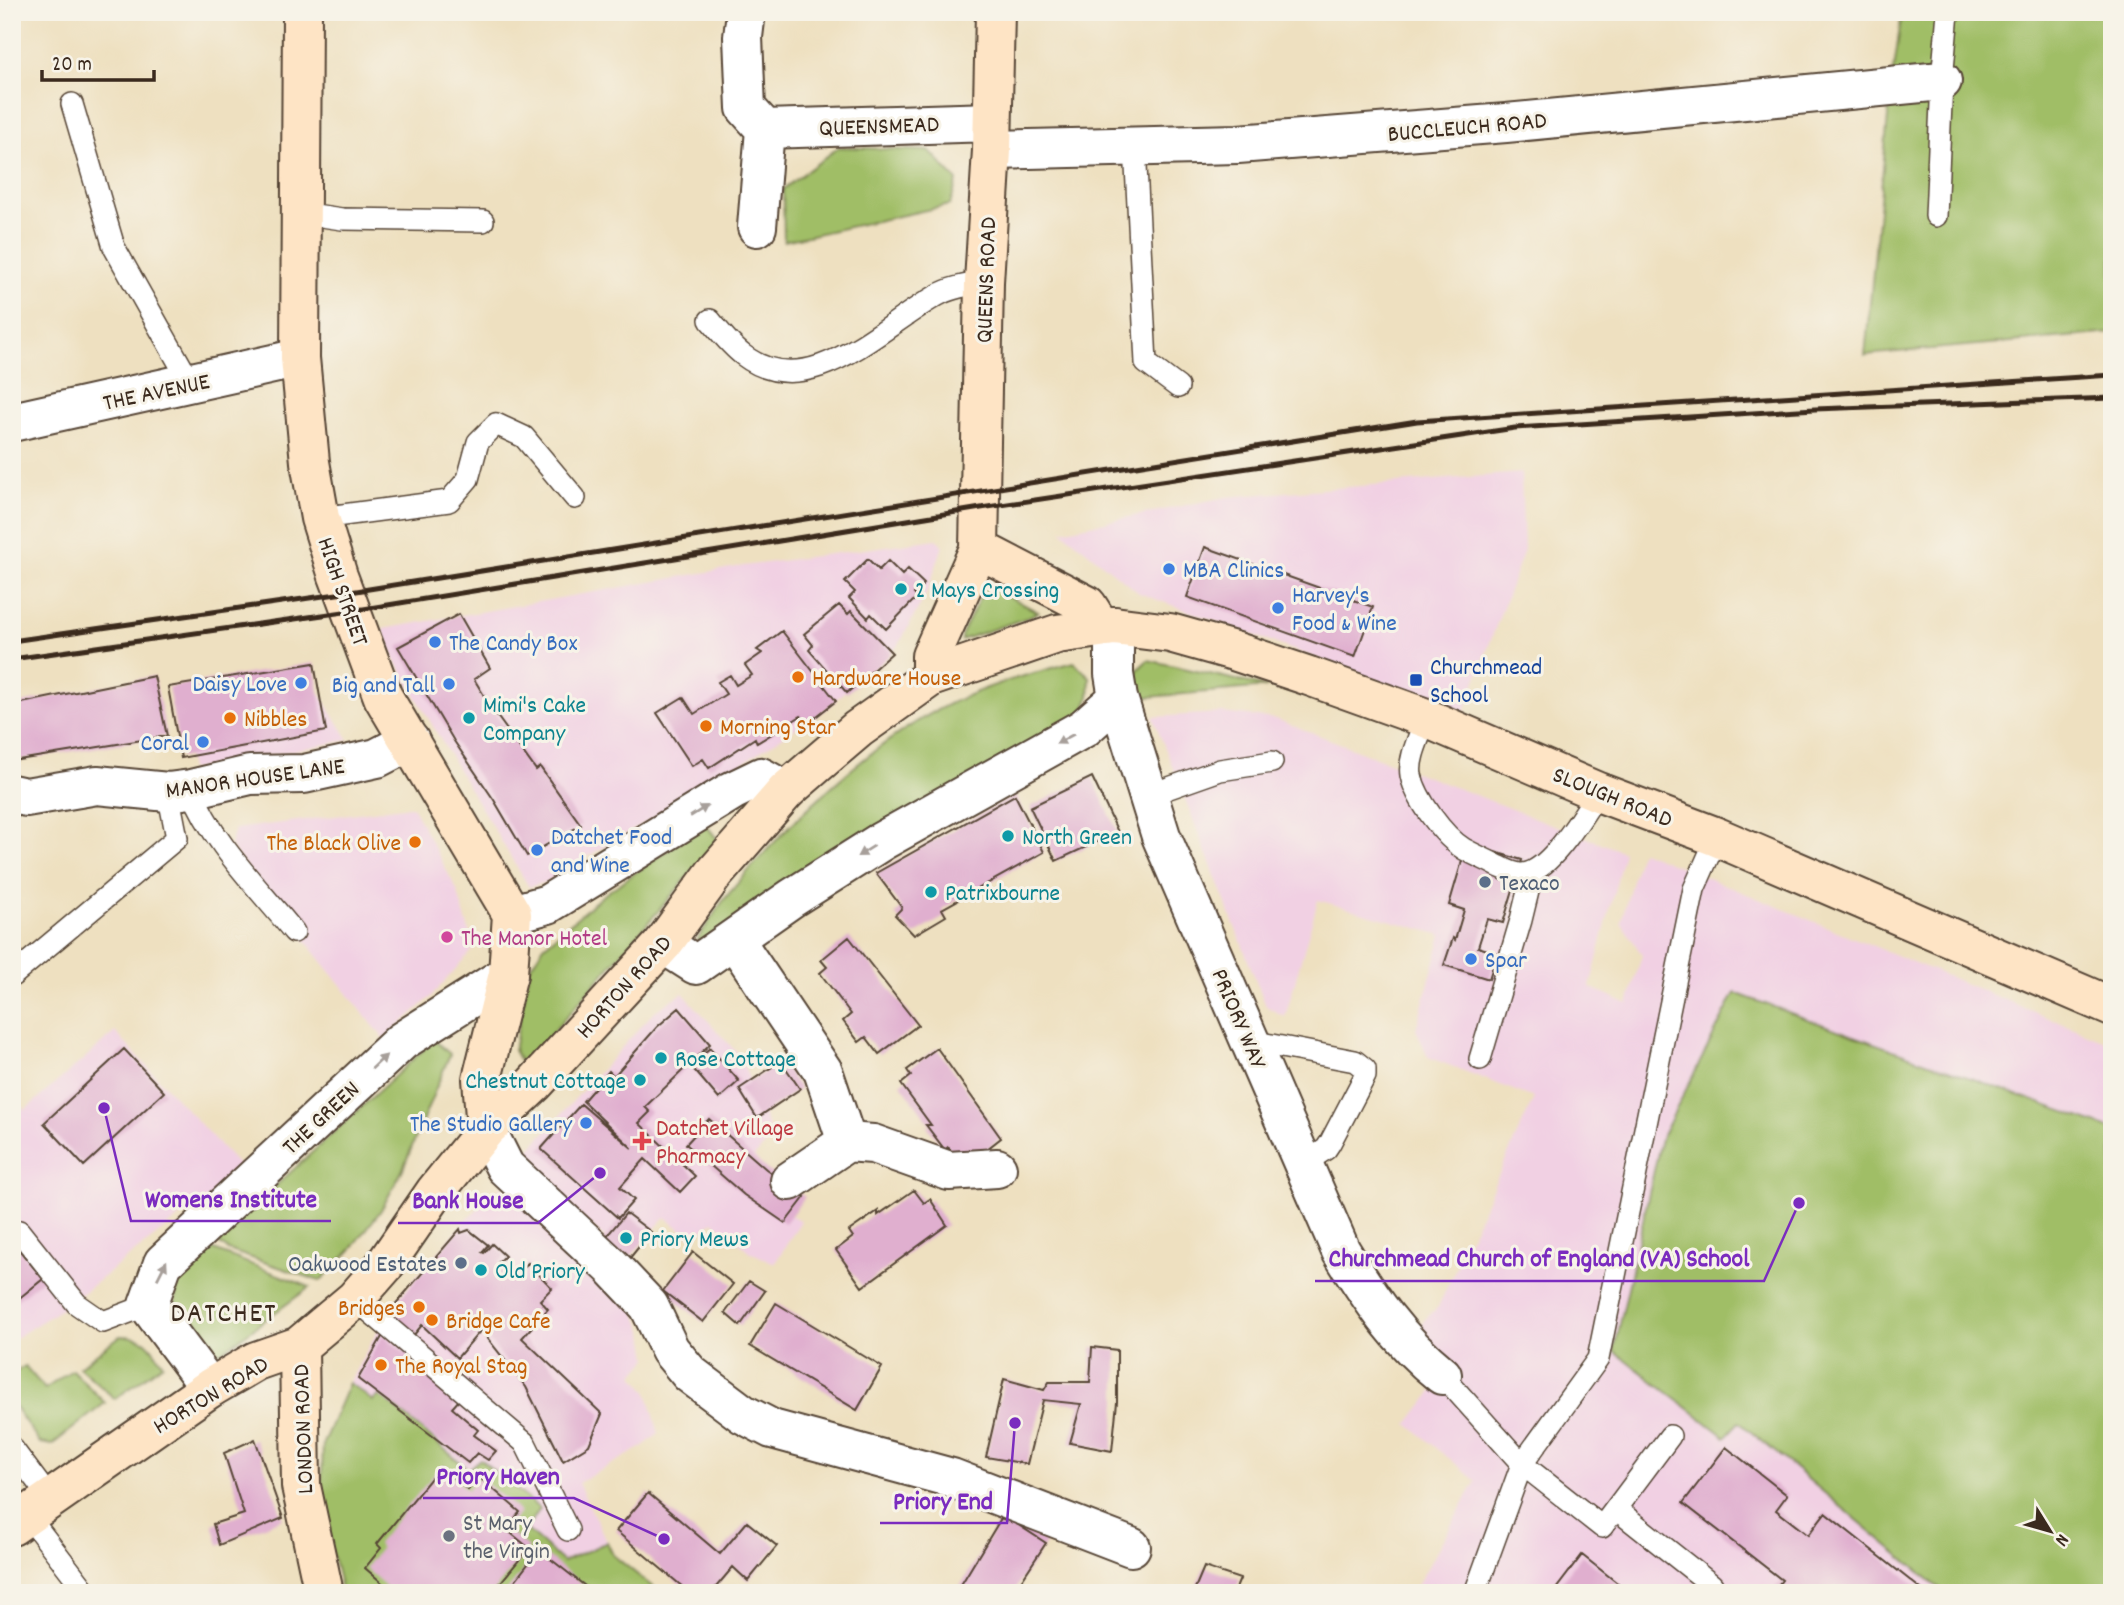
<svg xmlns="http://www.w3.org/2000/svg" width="2124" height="1605" viewBox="0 0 2124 1605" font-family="Dekko,sans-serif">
	<rect width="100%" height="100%" fill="#f7f3e8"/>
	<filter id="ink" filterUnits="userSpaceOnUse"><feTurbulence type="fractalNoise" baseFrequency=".0143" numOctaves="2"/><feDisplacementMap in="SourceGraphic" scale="14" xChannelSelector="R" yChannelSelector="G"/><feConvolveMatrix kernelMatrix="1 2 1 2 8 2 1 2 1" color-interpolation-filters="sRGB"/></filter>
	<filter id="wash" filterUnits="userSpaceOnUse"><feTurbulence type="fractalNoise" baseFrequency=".00686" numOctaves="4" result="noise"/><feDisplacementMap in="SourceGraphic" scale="28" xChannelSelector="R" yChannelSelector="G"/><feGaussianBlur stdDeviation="1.57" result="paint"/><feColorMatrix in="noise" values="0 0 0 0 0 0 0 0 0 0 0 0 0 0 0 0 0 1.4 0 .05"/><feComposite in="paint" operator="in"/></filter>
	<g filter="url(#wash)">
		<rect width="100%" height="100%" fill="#eee0c0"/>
		<path fill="#f1d0e3" d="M1521,473L1524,550L1464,713L1139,593L1062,531L1226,497Z
			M937,539L943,546L927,592L898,646L823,710L698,792L600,849L549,881L529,887L457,768L394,658L383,629L737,567Z
			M307,673L349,740L190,770L178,696Z
			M1222,713L1276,719L1624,852L1590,987L1628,1004L1642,955L1621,922L1639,855L1642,851L2112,1044V1593H1413L1476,1481L1408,1424L1452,1366L1412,1332L1438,1307L1534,1098L1428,1057L1416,1029L1442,935L1318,900L1285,1017L1266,1006L1153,717Z
			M412,806L457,890L474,948L430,998L384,1039L230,846L235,829Z
			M683,993L740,1056L770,1132L768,1142L754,1157L766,1169L748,1191L801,1221L775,1263L750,1252L713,1221L693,1239L665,1217L629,1258L516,1164L655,1011Z
			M115,1032L242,1169L213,1200H202L63,1308L12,1340V1096L25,1110Z
			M502,1186L633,1306L644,1333L648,1358L634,1375L647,1391L659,1434L639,1449L578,1483L607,1542L564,1563L526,1529L540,1508L480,1459L468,1469L380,1395L374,1401L349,1383L390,1308L469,1217Z"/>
		<path fill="#a0be66" stroke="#6e7442" stroke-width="2" d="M1902,12H2112V333L1865,355L1889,106Z
			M839,147L930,151L957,181L950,205L784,241L783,189Z
			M991,587L1038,612L1026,618L961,640V636L984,589Z
			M1148,660L1267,687L1137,698C1129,677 1131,675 1148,660Z
			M1074,662L1090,677L1089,698L1083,713L705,947L697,940C707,926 716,909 727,896C787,823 879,732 967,696C1001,681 1038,672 1074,662Z
			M705,824L719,841L534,1054L521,1063L514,1050L530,967L544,946L602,896Z
			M1735,993L2112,1129V1593H1945L1739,1422L1725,1437L1614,1351L1661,1139Z
			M434,1040L450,1054L402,1171L381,1210L350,1251L320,1281L228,1250L216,1241Z
			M209,1248L310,1287L221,1352L200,1353L180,1326L175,1300L179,1278Z
			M120,1336C146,1336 149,1343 163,1364L115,1399L79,1367Z
			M25,1366L45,1389L72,1370L105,1403L52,1445L40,1443L12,1403V1374Z
			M349,1383L373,1401L380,1395L468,1469L480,1459L540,1509L526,1529L563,1562L607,1542L613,1555L660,1593H342L321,1507L323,1443Z"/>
		<g id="blocks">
			<path fill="#e0afcf" d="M1205,547L1373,607L1355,657L1187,597Z
				M868,559L879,570L888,561L902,575L908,569L924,584L914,594L917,597L886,629L871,614L868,618L849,598L855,592L845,582Z
				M839,605L848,614L851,611L892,653L847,693L809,650L813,645L804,634Z
				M459,614L490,668L474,679L494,712L536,770L540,767L581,825L527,856L494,800L454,741L398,647Z
				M782,631L836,701L808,723L801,716L757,743L755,738L709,768L703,759L692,766L657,713L683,697L694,714L726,694L718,682L730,675L736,685L752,675L745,665L762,653L757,650Z
				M314,663L326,731L181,758L168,687Z
				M154,676L167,736L12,761V705Z
				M1092,777L1118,832L1056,861L1030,807Z
				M1015,795L1044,852L942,909L946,916L914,935L895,915L902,908L876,873Z
				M1467,844L1522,860L1503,923L1487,919L1478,947L1497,953L1489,979L1444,965L1453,938L1455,940L1464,910L1449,905Z
				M849,937L918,1025L879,1054L866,1037L859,1042L843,1021L851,1014L820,973L827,967L821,960Z
				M679,1008L710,1044L645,1107L650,1112L639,1123L695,1176L680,1192L645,1159L620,1187L634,1200L618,1218L541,1149L581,1104L633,1149L583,1101L609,1071L614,1076L657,1027Z
				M710,1048L739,1081L719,1099L690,1065Z
				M937,1048L1001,1138L964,1167L948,1147L945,1150L926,1125H931L901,1084L911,1076L907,1070Z
				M124,1049L164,1092L84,1166L44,1123Z
				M781,1061L800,1089L757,1118L739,1089Z
				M709,1119L766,1169L805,1197L785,1223L744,1195L686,1144Z
				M914,1190L924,1203L930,1199L947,1225L862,1287L836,1250L853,1237L849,1231L878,1211V1215Z
				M626,1213L651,1232L625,1264L600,1244Z
				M460,1229L461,1233L469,1230L488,1245L482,1252L484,1253L492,1244L505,1256L498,1263L513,1277L528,1263L552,1288L540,1300L548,1309L522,1338L602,1414L589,1445L563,1461L526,1387L481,1330L457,1358L422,1325L413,1336L387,1314Z
				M12,1241L43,1279L12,1304Z
				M693,1252L733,1284L703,1322L663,1291Z
				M749,1281L765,1291L740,1326L725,1313Z
				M776,1303L882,1367L857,1410L750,1346Z
				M383,1335L460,1399L452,1408L478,1430L474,1435L496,1451L488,1460L477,1453L468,1463L358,1379Z
				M1092,1347L1117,1350V1402L1112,1451L1070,1443L1081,1404L1043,1400L1027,1464L986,1457L1004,1379L1044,1390L1049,1382H1090Z
				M255,1439L283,1518L219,1545L213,1524L244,1514L224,1453Z
				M1726,1447L1787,1495L1776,1510L1808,1535L1825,1513L1926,1593H1772L1782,1580L1683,1503Z
				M440,1467L468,1490L479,1477L520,1512L506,1529L529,1548L492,1593H382L387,1587L365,1568L381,1548L377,1544Z
				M648,1493L720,1554L747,1522L777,1546L748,1581L733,1567L711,1593H690L616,1531Z
				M1003,1515L1046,1543L1013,1593H956Z
				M539,1550L594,1593H510L507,1591Z
				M1582,1555L1630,1593H1553Z
				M1204,1567L1240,1579L1234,1593H1193Z"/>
		</g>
	</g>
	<g filter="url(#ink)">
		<use href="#blocks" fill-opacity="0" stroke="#564536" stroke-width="2"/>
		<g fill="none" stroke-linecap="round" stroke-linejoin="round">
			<defs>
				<path id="lane" d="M72,104L114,247L191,384
					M1135,146L1146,363L1178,387
					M301,213L342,219L483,221
					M1936,216L1942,81L1948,12
					M710,320C720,332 731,346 743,355C809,406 882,325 938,295C951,287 969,285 984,282
					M320,518L449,501L468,479L478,442L496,424L524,437L575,498
					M1426,718C1421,734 1408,758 1411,775C1416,799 1444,837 1464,849C1475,855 1487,860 1498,866C1510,871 1520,878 1533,871C1556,860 1584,814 1598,792
					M191,789C212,843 258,887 294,932
					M1149,795L1220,770L1272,762
					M12,976L177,838L168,792
					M1250,1041L1355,1061L1365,1069V1076L1330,1143L1326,1149L1303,1164
					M1480,1059L1521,920L1533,871
					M19,1231L77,1304L103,1322L148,1305
					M355,1299L525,1443L568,1530
					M1442,1375L1522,1464L1475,1593
					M1670,1436L1602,1527L1522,1464L1598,1359L1694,889L1717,837
					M12,1448L51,1500
					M1616,1509L1712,1585
					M28,1516L87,1593"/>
				<path id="street" d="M746,12L743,37L746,108L765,129L757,227
					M765,129L992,122
					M992,150L1238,144L1506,123L1942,81
					M12,422L300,358
					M1114,626V674L1118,698L1161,836L1341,1251C1370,1298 1398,1340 1442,1375
					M12,794L26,797L97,785L168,792L191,789L250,775L304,774L377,758L410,741
					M512,914L548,904L732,791L761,777L786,791
					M734,939L823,1071L847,1142L790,1181
					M663,944L696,965L792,898L882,841L1084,728L1118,698
					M486,1129L505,1167L612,1267L649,1306L670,1350L690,1374L743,1414L772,1429L952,1478L1131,1547
					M847,1142L873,1144L949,1171L997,1168
					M210,1388L148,1305L163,1263L402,1041L508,974"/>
				<path id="secondary" d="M302,12L300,358L310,462L320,518L338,576L383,697L512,914L508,974L482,1079L486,1129
					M979,549L1087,605L1101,627
					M931,677V656L979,549L984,282L992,150L995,12
					M299,1346L301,1486L324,1593
					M12,1526L210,1388L256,1361L299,1346L355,1299L384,1266L435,1192L486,1129L534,1084L663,944L714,874L786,791L817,764L858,729L931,677L1057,634L1114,626L1170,633L1234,651L1309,676L1426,718L1598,792L1717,837L2112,1007"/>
			</defs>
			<use href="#lane" stroke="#564536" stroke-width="24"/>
			<use href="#street" stroke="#564536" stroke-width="42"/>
			<use href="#secondary" stroke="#564536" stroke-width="42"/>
			<use href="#lane" stroke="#fff" stroke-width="21"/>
			<use href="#street" stroke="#fff" stroke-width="38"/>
			<use href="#secondary" stroke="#fee4c5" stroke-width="38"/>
			<path stroke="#3b2a1e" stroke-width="5" d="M12,641L344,593L1417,421L2112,375
				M12,659L351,611L981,508L1515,428L1815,409L2112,398"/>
		</g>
		<defs><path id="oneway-solid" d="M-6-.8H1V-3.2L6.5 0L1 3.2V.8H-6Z" transform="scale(1.75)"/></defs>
		<g fill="#a79f9a">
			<use href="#oneway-solid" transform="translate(1065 739) rotate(151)"/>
			<use href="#oneway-solid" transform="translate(699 811) rotate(-32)"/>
			<use href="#oneway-solid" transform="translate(866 851) rotate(148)"/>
			<use href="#oneway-solid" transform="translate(379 1062) rotate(-43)"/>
			<use href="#oneway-solid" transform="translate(162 1270) rotate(-63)"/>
		</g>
	</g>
	<g fill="#3f7fe0" stroke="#f7f3e8" stroke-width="2.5">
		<circle cx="1169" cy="569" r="7"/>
		<circle cx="1278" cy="608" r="7"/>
		<circle cx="435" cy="642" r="7"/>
		<circle cx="301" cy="683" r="7"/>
		<circle cx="449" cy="684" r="7"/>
		<circle cx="203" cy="742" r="7"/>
		<circle cx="537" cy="850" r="7"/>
		<circle cx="1471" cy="959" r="7"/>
		<circle cx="586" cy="1123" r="7"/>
	</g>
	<g fill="#0f9aa8" stroke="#f7f3e8" stroke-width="2.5">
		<circle cx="901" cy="589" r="7"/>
		<circle cx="469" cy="718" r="7"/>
		<circle cx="1008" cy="836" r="7"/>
		<circle cx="931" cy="892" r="7"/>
		<circle cx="661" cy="1058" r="7"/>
		<circle cx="640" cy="1080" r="7"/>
		<circle cx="626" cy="1238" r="7"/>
		<circle cx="481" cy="1270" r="7"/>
	</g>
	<g fill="#e8710a" stroke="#f7f3e8" stroke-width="2.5">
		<circle cx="798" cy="677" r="7"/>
		<circle cx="230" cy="718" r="7"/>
		<circle cx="706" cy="726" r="7"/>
		<circle cx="415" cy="842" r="7"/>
		<circle cx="419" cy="1307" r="7"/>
		<circle cx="432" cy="1320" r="7"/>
		<circle cx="381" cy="1365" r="7"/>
	</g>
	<rect fill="#1a4fb4" stroke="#f7f3e8" stroke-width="2.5" x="1409" y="673" width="14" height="14" rx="3.5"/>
	<g fill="#5c6f8a" stroke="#f7f3e8" stroke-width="2.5">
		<circle cx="1485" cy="882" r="7"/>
		<circle cx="461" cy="1263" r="7"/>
	</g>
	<circle fill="#d1479c" stroke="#f7f3e8" stroke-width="2.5" cx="447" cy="937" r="7"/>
	<path fill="#e0444e" stroke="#f7f3e8" stroke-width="2.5" d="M638.5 1130.5h7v7h7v7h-7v7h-7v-7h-7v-7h7z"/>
	<circle fill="#6b7280" stroke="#f7f3e8" stroke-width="2.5" cx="449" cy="1536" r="7"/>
	<g text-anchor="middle" stroke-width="6" stroke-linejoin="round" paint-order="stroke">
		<g font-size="24" fill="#3b2a1e" stroke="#f7f3e8">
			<text transform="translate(879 125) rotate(-2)" y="8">QUEENSMEAD</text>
			<text transform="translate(1467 126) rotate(-5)" y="8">BUCCLEUCH ROAD</text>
			<text transform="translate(985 280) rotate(-88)" y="8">QUEENS ROAD</text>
			<text transform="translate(156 391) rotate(-12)" y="8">THE AVENUE</text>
			<text transform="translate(344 591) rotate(71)" y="8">HIGH STREET</text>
			<text transform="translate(255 777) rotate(-8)" y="8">MANOR HOUSE LANE</text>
			<text transform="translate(1613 796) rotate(22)" y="8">SLOUGH ROAD</text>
			<text transform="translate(623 986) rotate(-48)" y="8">HORTON ROAD</text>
			<text transform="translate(1240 1018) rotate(67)" y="8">PRIORY WAY</text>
			<text transform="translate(320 1117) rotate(-43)" y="8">THE GREEN</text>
			<text transform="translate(210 1394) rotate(-31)" y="8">HORTON ROAD</text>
			<text transform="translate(302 1429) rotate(-92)" y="8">LONDON ROAD</text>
		</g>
		<g font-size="24" fill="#366cbe" stroke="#f7f3e8" text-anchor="start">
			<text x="1183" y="577">MBA Clinics</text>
			<text x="1292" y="602">Harvey's<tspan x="1292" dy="28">Food &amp; Wine</tspan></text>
			<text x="449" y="650">The Candy Box</text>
			<text x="287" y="691" text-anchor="end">Daisy Love</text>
			<text x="435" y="692" text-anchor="end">Big and Tall</text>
			<text x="189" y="750" text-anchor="end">Coral</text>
			<text x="551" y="844">Datchet Food<tspan x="551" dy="28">and Wine</tspan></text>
			<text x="1485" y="967">Spar</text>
			<text x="572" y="1131" text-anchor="end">The Studio Gallery</text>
		</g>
		<g font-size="24" fill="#0d838f" stroke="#f7f3e8" text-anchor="start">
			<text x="915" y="597">2 Mays Crossing</text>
			<text x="483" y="712">Mimi's Cake<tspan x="483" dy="28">Company</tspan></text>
			<text x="1022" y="844">North Green</text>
			<text x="945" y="900">Patrixbourne</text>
			<text x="675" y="1066">Rose Cottage</text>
			<text x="626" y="1088" text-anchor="end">Chestnut Cottage</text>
			<text x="640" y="1246">Priory Mews</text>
			<text x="495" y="1278">Old Priory</text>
		</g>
		<g font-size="24" fill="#164399" stroke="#f7f3e8" text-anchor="start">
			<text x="1430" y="674">Churchmead<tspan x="1430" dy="28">School</tspan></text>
		</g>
		<g font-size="24" fill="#c56008" stroke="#f7f3e8" text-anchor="start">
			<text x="812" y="685">Hardware House</text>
			<text x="244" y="726">Nibbles</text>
			<text x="720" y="734">Morning Star</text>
			<text x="401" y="850" text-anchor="end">The Black Olive</text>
			<text x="405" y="1315" text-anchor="end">Bridges</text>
			<text x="446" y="1328">Bridge Cafe</text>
			<text x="395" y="1373">The Royal Stag</text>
		</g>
		<g font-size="24" fill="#4e5e75" stroke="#f7f3e8" text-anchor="start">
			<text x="1499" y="890">Texaco</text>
			<text x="447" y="1271" text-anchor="end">Oakwood Estates</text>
		</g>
		<g font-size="24" fill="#b23c85" stroke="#f7f3e8" text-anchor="start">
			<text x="461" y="945">The Manor Hotel</text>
		</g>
		<g font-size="24" fill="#be3a42" stroke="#f7f3e8" text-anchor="start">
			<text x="656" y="1135">Datchet Village<tspan x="656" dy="28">Pharmacy</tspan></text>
		</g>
		<g font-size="24" fill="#5b616d" stroke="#f7f3e8" text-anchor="start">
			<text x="463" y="1530">St Mary<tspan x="463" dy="28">the Virgin</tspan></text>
		</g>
		<g font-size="28" letter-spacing="2" fill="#3b2a1e" stroke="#f7f3e8">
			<text x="224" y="1321">DATCHET</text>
		</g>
	</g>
	<path fill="none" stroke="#7b2cbf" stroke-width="2.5" d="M104 1108L131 1221H331M600 1173L538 1223H398M1799 1203L1764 1281H1315M664 1539L574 1498H423M1015 1423L1007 1523H880"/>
	<g fill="#7b2cbf" stroke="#f7f3e8" stroke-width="2.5">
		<circle cx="104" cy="1108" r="7"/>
		<circle cx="600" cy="1173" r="7"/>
		<circle cx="1799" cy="1203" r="7"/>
		<circle cx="664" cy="1539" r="7"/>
		<circle cx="1015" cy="1423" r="7"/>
	</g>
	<g font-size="26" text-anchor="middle" font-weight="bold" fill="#7b2cbf" stroke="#f7f3e8" stroke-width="6" stroke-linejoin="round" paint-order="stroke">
		<text x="231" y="1207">Womens Institute</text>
		<text x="468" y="1208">Bank House</text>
		<text x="1539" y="1266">Churchmead Church of England (VA) School</text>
		<text x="498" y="1484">Priory Haven</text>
		<text x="943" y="1509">Priory End</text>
	</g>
	<rect width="2124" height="1605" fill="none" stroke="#f7f3e8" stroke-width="42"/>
	<g transform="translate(2050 1531) rotate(127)" stroke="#f7f3e8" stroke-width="5" paint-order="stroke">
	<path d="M0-5L12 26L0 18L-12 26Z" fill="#3b2a1e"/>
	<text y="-10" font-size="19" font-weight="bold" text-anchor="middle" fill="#3b2a1e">N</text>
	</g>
	<path d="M42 70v10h112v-10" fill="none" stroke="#3b2a1e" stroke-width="3.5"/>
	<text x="52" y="70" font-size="21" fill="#3b2a1e" stroke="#f7f3e8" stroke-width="5" paint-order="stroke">20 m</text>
</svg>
